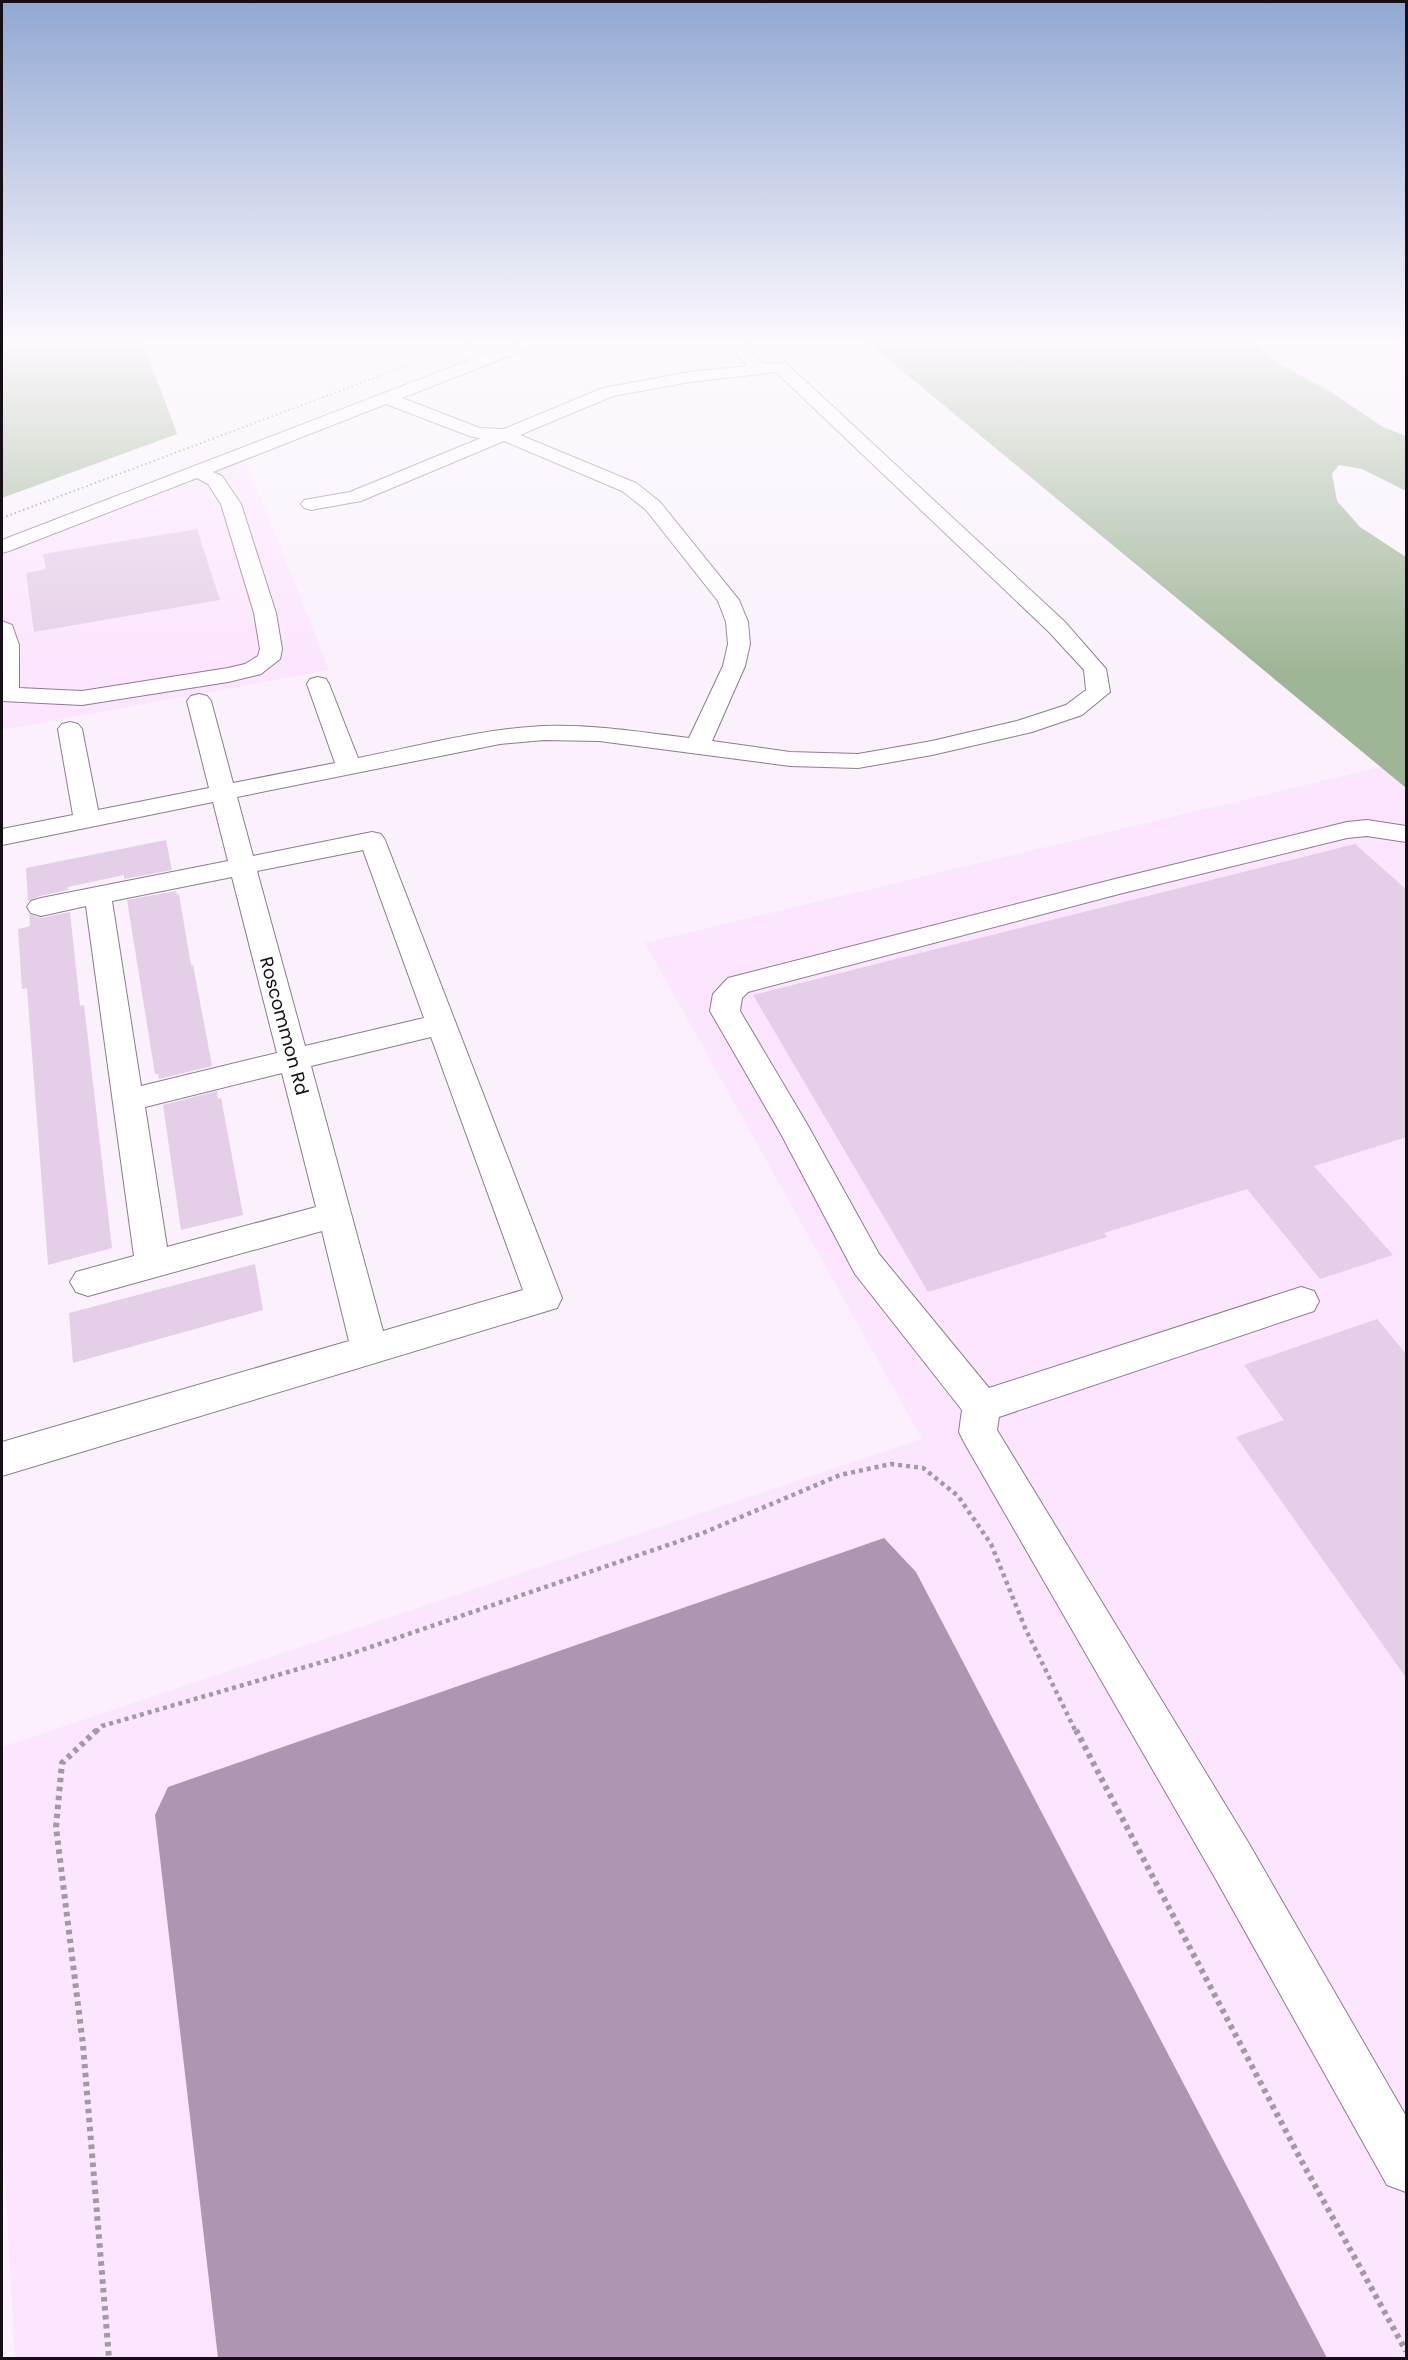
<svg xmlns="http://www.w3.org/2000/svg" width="1408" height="2360" viewBox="0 0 1408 2360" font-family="Poppins,sans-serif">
	<rect width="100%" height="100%" fill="#faf1fc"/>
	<path fill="#fce5ff" d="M245,458L329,670L2,730V555Z
		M1381,767L1406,788V2358H15L2,2126V1747L922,1439L645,943Z"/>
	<path fill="#9fb696" d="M2,340H142L177,434L2,498Z
		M865,340H1251L1278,363L1331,392L1383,427L1406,436V491L1362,469L1339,465L1332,474L1337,501L1360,527L1406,557V788Z"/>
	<path fill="#ae95b2" d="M884,1538L916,1572L1327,2358H218L155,1815L168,1787Z"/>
	<path fill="#e5cee8" d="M197,529L220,600L34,632L26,573L46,569L43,554Z
		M166,840L172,870L124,879V875L68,887V890L40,896L28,901L26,868Z
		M1355,844L1407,890V1137L1314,1166L1393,1255L1320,1279L1247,1189L1104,1233L1107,1237L928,1292L753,995Z
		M176,891L177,895L179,894L191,965H193L212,1066L159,1079L158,1074H155L127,900Z
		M70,912L80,1006L84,1005L112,1248L48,1265L27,988L22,989L18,929L30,926L29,914L41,918Z
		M217,1091L218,1099L221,1098L243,1215L181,1230L163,1105Z
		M255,1264L263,1310L73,1363L69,1313Z
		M1377,1319L1407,1355V1679L1236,1437L1284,1420L1244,1365Z"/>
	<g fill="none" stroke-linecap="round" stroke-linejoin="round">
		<defs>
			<path id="minor" d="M522,340H544L542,343L402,398L480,428L504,429L603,388L690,372L747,366L724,340H741L764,364L786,363L1065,622L1106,669L1110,692L1082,715L1032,732L932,755L858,768L790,766L599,741L544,740L500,744L237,797L253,856L372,832L381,834L385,840L562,1298L557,1308L544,1312L2,1476V1442L349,1341L322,1231L88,1296L76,1292L70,1282L76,1272L134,1256L86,906L41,916L31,913L27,907L31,901L41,898L228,861L213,802L2,845V829L73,815L58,729L62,724L70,722L78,724L82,729L98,810L209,788L187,701L191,696L199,694L207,696L211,701L233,783L335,763L307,684L310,679L318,677L326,679L329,684L358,758C419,746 481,729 543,726C592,724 641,732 689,738L723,666L728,644L726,622L718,601L646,510L622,491L504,441L361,501L311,510L304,508L301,504L304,500L350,492L481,438L472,437L386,404L213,472L222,476L241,504L276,613L282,649L280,659L261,674L228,682L82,705L2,701V621L12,625L19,645V688L82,691L228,668L245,664L258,656L260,649L254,613L221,504L208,484L197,478L9,551L2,553V540ZM776,372L1049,632L1084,670L1086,690L1066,705L1017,721L932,741L858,754L790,752L712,741L745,666L750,644L748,622L739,600L660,502L636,483L520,435L613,396L690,382ZM363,850L424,1018L305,1046L257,871ZM232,877L277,1053L141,1086L112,901ZM431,1037L523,1290L383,1331L311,1066ZM282,1073L316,1207L167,1247L145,1107Z
				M1367,820L1406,826V842L1367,836L1347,838L1119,894L748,992L742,998L740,1011L807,1124L879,1254L989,1388L1301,1287L1314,1291L1319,1301L1314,1311L999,1417L997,1430L1248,1842L1406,2116V2192L1387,2185L1214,1876L965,1444L959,1432L962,1410L855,1274L781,1134L710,1011L713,994L728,978L1115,879L1347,822Z"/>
		</defs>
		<use href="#minor" stroke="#8f7a92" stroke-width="2"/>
		<path stroke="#a199a3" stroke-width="4.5" stroke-dasharray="4 4" stroke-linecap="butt" d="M96,1732L102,1726L350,1654L703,1533L840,1475L891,1464L923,1468L958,1496L991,1544L1026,1630L1076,1732"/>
		<path stroke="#a199a3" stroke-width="6" stroke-dasharray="4.5 4.5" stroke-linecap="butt" d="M97,1730L62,1763L56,1827L83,2045L109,2358
			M1076,1730L1301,2160L1406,2351"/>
		<use href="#minor" fill="#fff" fill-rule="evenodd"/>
		<path stroke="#8c848d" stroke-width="2" stroke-dasharray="1.5 3" stroke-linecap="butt" d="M2,518L475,340"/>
	</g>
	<linearGradient id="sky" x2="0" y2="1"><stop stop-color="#91a8d2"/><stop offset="0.51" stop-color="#fdf9fe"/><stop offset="1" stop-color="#fdf9fe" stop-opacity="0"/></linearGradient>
	<rect width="1408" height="670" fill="url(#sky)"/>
	<g text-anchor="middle" stroke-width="6" stroke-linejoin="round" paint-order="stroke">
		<g font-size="18" fill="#160f17" stroke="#fff">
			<text transform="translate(284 1026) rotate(75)" y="6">Roscommon Rd</text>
		</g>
	</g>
	<rect width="1408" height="2360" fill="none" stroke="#160f17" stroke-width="6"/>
</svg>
